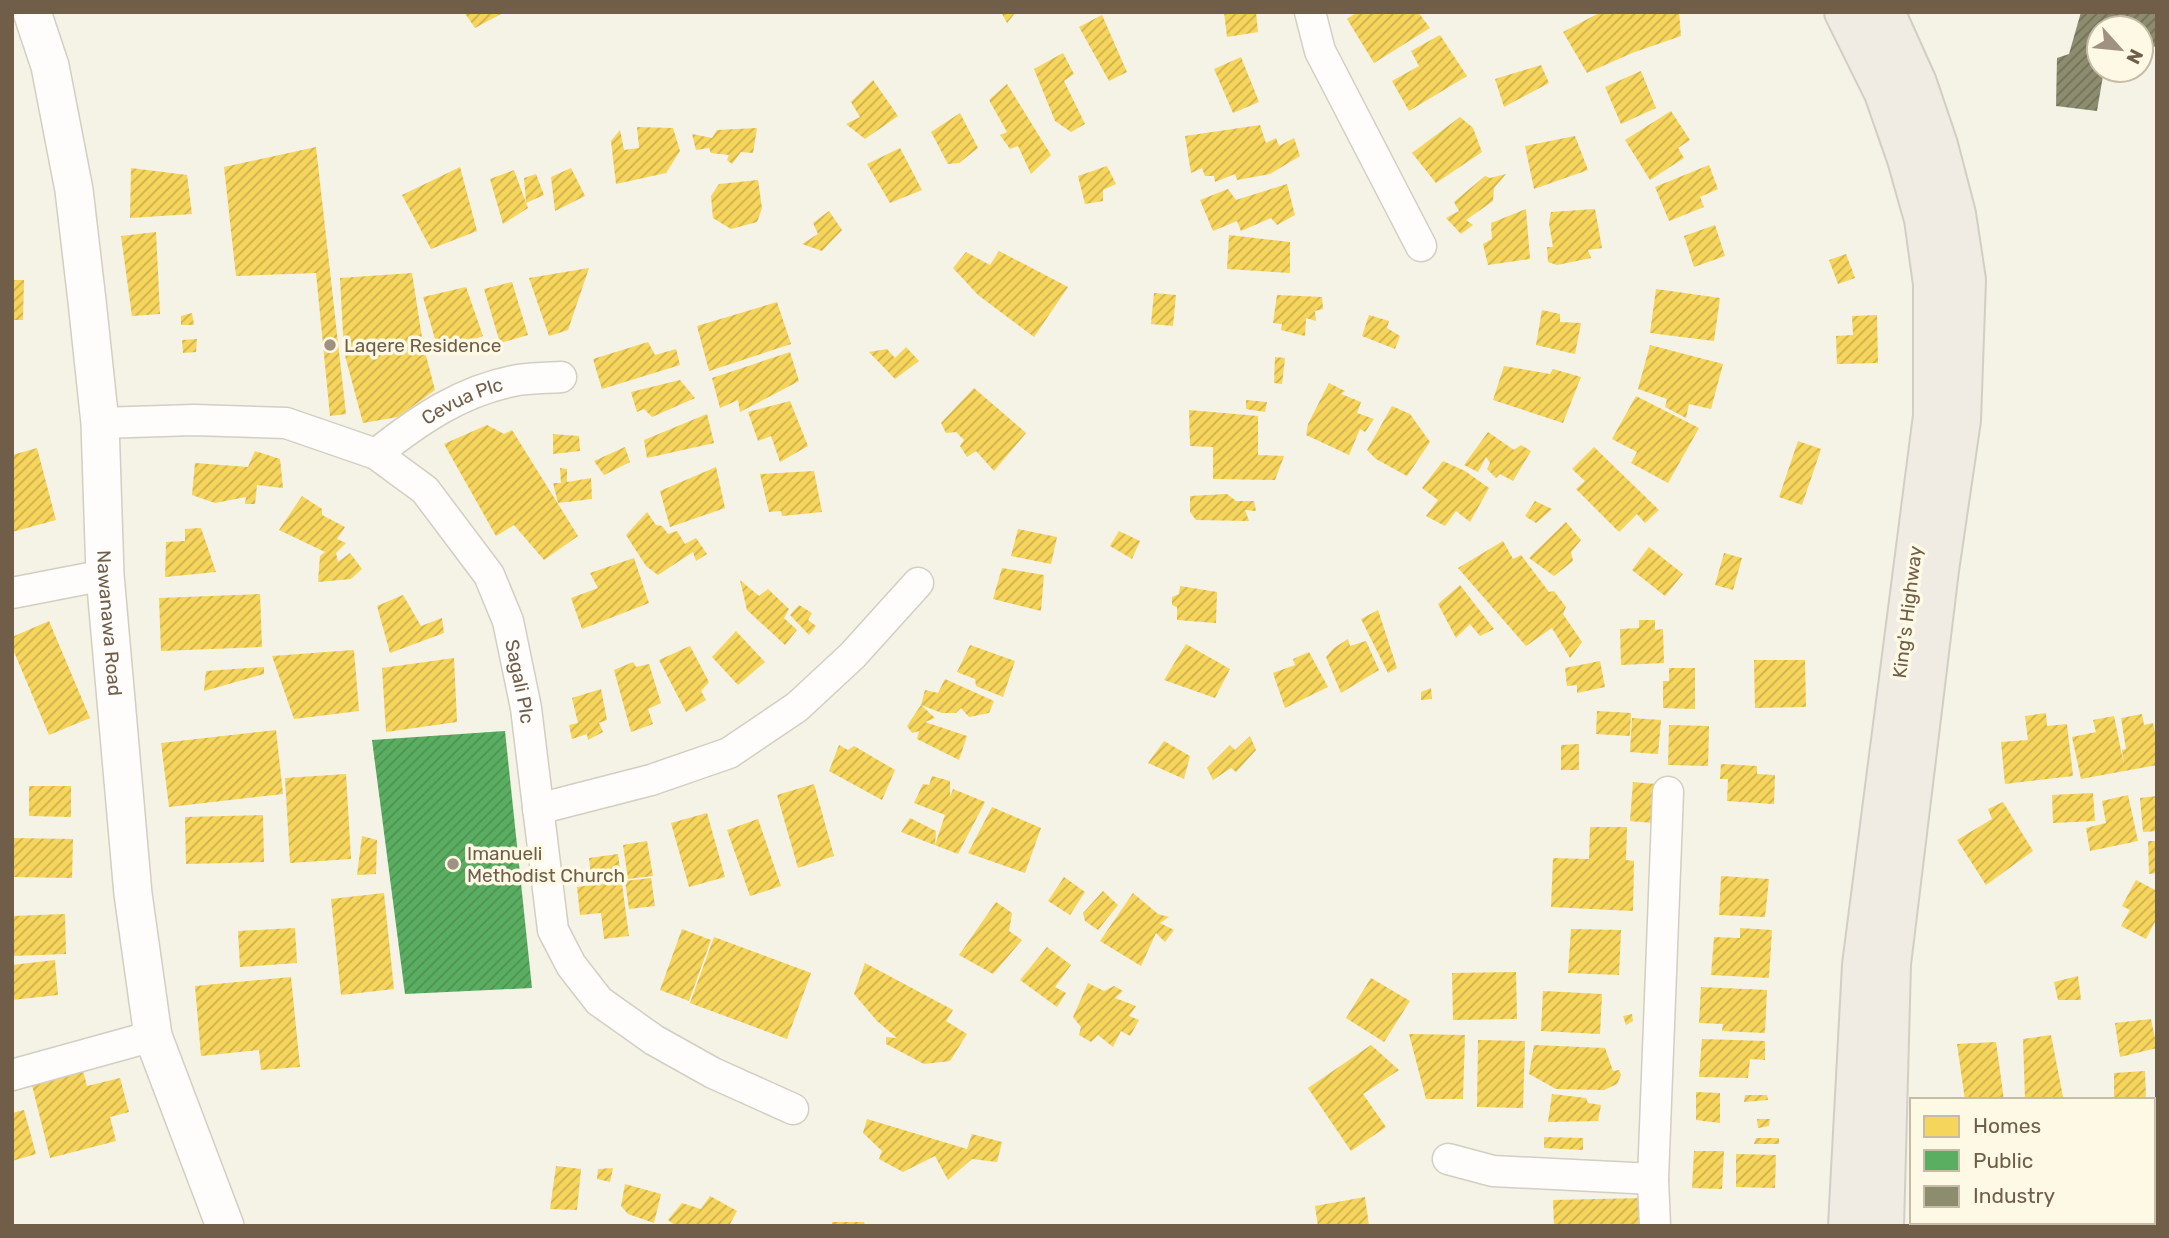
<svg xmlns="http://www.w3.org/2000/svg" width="2169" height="1238" viewBox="0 0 2169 1238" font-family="Rubik,sans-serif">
	<defs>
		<pattern id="homes-hatch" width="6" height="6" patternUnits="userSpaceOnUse" patternTransform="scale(1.75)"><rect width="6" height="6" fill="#f6d55c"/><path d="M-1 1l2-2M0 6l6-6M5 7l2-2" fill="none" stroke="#ccb04e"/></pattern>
		<pattern id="public-hatch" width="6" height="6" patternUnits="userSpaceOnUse" patternTransform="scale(1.75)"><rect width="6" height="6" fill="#5aae61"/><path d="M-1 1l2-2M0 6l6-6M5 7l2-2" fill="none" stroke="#4f9152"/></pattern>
		<pattern id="industry-hatch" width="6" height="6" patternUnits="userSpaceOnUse" patternTransform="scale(1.75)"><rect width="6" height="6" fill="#8c8c6e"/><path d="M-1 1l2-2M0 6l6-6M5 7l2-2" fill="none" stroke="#727058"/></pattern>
	</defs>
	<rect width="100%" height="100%" fill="#f5f2e6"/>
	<path fill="url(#homes-hatch)" d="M464,12H500L501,14L475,28Z
		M1001,12H1016L1007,23Z
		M1224,12H1256L1258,32L1227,37Z
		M1357,12H1418L1430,28L1374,63L1347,19Z
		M1601,12H1679L1681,36L1632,53L1587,73L1563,32Z
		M1102,15L1127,72L1109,81L1079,27Z
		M1440,35L1467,76L1409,111L1392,81L1419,66L1411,51Z
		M1063,53L1074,74L1064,81L1085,124L1071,132L1055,121L1034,69Z
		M1241,57L1259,102L1233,113L1214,69Z
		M1541,65L1549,83L1504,107L1495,79Z
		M1641,71L1656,108L1621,124L1605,87Z
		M873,80L898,116L865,139L846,124L860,117L851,102Z
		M1007,84L1051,155L1031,174L1018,146L1010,149L1000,135L1007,132L989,100Z
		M1671,111L1690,140L1678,148L1684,158L1650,180L1625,140Z
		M960,113L978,148L959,163L948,164L931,132Z
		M1460,117L1473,128L1482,152L1436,183L1412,153Z
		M1260,125L1266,143L1276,138L1279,146L1294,138L1300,156L1270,174L1237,180L1235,174L1215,182L1214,176H1205L1202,168L1191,173L1185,136Z
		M637,127L673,128L680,151L666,173L616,184L611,141L620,130L624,150L639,148Z
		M757,128L753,153L741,152L732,164L727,160L729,155L711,153L709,148L696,150L692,134L712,138L717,130Z
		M1575,136L1588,170L1534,189L1525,146Z
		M316,147L346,414L330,416L316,273L236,276L224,167Z
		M900,148L922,190L890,203L867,164Z
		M1709,165L1718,189L1700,197L1704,207L1669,221L1655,187Z
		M1107,166L1116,184L1103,190V201L1085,204L1078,176Z
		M460,167L477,231L431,249L402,195Z
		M131,168L187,175L192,214L130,218Z
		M571,168L585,196L555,211L551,177Z
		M514,170L526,203L524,178L536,174L544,195L526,203L528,208L503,224L490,179Z
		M1506,174L1494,188L1493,201L1466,220L1473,225L1461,234L1446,218L1459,211L1454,202L1485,176L1490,178Z
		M758,180L762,208L757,222L731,229L713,218L711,196L719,184Z
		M1287,184L1295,215L1277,225L1271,218L1241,231L1237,221L1213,231L1200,200L1228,189L1236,200Z
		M1526,209L1530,259L1488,265L1483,244L1492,239L1491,223Z
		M1595,209L1602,248L1588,250L1591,258L1557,265L1548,262L1547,247H1553L1549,223L1551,212Z
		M829,211L842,230L822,251L802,244L818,234L813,223Z
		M1715,225L1725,256L1694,267L1684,236Z
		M156,232L160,314L132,316L121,236Z
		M1229,235L1290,242V273L1227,269Z
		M999,251L1068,287L1034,337L978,295L953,268L966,252L990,265Z
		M1846,254L1855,278L1838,284L1829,260Z
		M589,268L568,330L549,336L529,278Z
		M412,273L423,344L435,390L398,417L363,423L344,352L340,278Z
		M12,280H24L23,320H12Z
		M512,282L528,335L500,343L484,289Z
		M466,287L483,336L439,353L423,297Z
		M1656,289L1720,298L1714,341L1650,333Z
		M1154,293L1176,295L1173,326L1151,324Z
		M1277,295L1322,297L1323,309L1315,311L1316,321L1306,318L1305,336L1281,330L1282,324L1273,323Z
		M777,302L791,344L709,371L697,326Z
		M1542,310L1560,314V322L1581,323L1575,354L1536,345Z
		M192,313L194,325H181V316Z
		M1369,315L1389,321L1387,328L1400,336L1395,349L1362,336Z
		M1877,315L1878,363L1837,364L1836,336L1853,335L1852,316Z
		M197,339L196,352L183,353L182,340Z
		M648,342L655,355L676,349L680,365L602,389L593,359Z
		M1650,345L1723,364L1711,409L1689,404L1686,418L1665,407L1667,399L1638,389Z
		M906,347L919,361L895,379L869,352L887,349L895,358Z
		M790,352L799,381L740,412L738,400L720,408L712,378Z
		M1275,357L1285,358L1282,384L1274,383Z
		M1504,366L1550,374L1553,369L1581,377L1563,423L1493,400Z
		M680,380L695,398L652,417L644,409L637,412L631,392Z
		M1329,383L1345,391L1341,394L1361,402L1357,413L1374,419L1365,432L1360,429L1349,455L1306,435L1308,424Z
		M974,388L1026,433L994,471L976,451L967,457L960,446L964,440L956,432L946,433L941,423Z
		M1636,396L1699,428L1668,483L1631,463L1637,452L1612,439Z
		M1246,400L1267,402L1265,412L1246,409Z
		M790,401L808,446L780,462L771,436L758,441L748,412Z
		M1392,406L1410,414L1430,442L1407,476L1376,459L1367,450Z
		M1189,410L1258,416V455L1284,456L1275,480L1213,479V447L1190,446Z
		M707,414L714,443L647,458L644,440Z
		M487,425L504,434L512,430L578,536L544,560L514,525L496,536L444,444Z
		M1488,432L1514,450L1521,445L1531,451L1513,481L1500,474L1496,478L1487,469L1490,463L1486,457L1478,472L1464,465Z
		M553,434L579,436L580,451L553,454Z
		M1798,441L1821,449L1802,505L1779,497Z
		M625,447L630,462L604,475L594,461Z
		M1594,447L1659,510L1645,523L1637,514L1619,532L1576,489L1585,481L1572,469Z
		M37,448L56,520L12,532V455Z
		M255,451L280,459L283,488L257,485L255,504H245L246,497L215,503L192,495L195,463L248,467Z
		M1443,461L1465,471L1489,488L1470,522L1456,511L1445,526L1426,516L1438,500L1422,488Z
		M716,467L725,508L670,527L660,491Z
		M560,468L567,469V482L591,478L592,499L558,503L553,483H561Z
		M814,471L822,512L782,516L781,511L769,512L760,474Z
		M1227,494L1236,501H1254L1256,511L1245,510L1249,521L1196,520L1190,512V496Z
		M302,496L322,509V515L345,527L337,539L346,543L336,553L338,562L350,553L362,569L351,579L318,582L320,556L325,552L279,530Z
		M1535,501L1552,509L1536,523L1525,516Z
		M647,512L656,525L662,526L668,534L677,531L685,544L696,538L707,554L696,561L693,552L658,575L646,566L626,535Z
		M1566,522L1581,540L1571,552L1573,561L1554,576L1529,558Z
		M201,528L216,572L165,577L166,542L185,541V529Z
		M1018,529L1057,537L1051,564L1011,556Z
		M1119,531L1140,541L1132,559L1110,546Z
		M1503,541L1513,559L1521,555L1549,592L1554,591L1566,607L1563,614L1582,642L1570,658L1552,628L1526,646L1458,568Z
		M1649,547L1683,574L1665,596L1632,570Z
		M1724,553L1742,558L1733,590L1715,585Z
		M634,558L649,603L582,629L571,598L598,588L590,573Z
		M1002,568L1044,575L1041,611L993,599Z
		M740,580L759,596L768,589L789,609L784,618L797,630L785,645L747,610Z
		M1460,585L1494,629L1480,636L1470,624L1456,638L1438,604Z
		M1180,586L1217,592L1216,623L1177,620V607L1172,605V597L1179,594Z
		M260,594L262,647L161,651L159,598Z
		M403,595L421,626L442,618L444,633L390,653L377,606Z
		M799,605L812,613L808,620L816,626L809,635L790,615Z
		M1378,610L1397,668L1388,673L1361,619Z
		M1639,620H1655V630L1663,629L1664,663L1621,665L1620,629L1639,628Z
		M49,621L90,718L49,735L12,647V637Z
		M736,631L765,662L738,685L712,657Z
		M1348,639L1350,646L1366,641L1379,670L1341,693L1326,657L1334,648Z
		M1186,644L1230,669L1215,698L1164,680Z
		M970,645L1015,661L1003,697L976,686L975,679L957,672Z
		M690,646L709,682L701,691L706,700L686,712L659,660Z
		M354,650L359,711L294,719L272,656Z
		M1309,652L1328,687L1285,708L1273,673L1295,665L1293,659Z
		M454,658L457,722L386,732L382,668Z
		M1754,660H1805L1806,707L1755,708Z
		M1600,661L1605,687L1577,693V685L1567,686L1565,668Z
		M633,662L636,667L649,664L661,703L648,709L653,724L631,732L614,670Z
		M264,667V674L204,691L206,671Z
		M1669,668H1695V709L1663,708V681H1669Z
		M945,679L994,701L989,713L969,717L961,708L956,713H942L921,705L925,690L938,693Z
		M1431,688L1432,699L1421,700V692Z
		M601,689L607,720L599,723L603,732L588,740L587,734L572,739L569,725L578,723L572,698Z
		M921,705L935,718L925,722L967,736L959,760L917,739L919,731L912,733L907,726Z
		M1597,711L1631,713L1630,736L1596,734Z
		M2046,713L2047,726L2067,724L2073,776L2005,784L2001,742L2028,740L2025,716Z
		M2142,714L2144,725L2153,723L2157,741V765L2081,779L2072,737L2096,732L2093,720L2114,716L2124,765L2122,750L2126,749L2121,718Z
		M1632,718L1661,720L1658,754L1630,752Z
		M1669,725L1709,726L1708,766L1668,765Z
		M276,730L283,794L169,807L161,743Z
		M1250,736L1256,750L1236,772L1231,768L1213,780L1207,768L1230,745L1235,750Z
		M1164,741L1190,756L1184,779L1148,763Z
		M1579,744V770H1561V745Z
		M839,745L848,750L854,746L895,770L882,800L829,771Z
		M1721,764L1757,766V774L1775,775L1774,804L1727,801L1728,779H1720Z
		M346,774L351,859L290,863L285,778Z
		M932,776L950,781V797L953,789L985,802L958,854L901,832L910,818L936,831L935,845L945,815L914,803L923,784L929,785Z
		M1633,782L1656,784L1653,823L1630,821Z
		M814,784L834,856L798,868L777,795Z
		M29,786H71V817L29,816Z
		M2093,793L2095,821L2053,823L2052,795Z
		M2128,795L2138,841L2090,851L2086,828L2106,823L2102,801Z
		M2157,796V831L2143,832L2140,798Z
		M2003,802L2033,851L1986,885L1957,840L1992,819L1988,809Z
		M992,807L1041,828L1025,873L968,853Z
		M707,813L725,877L689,887L671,823Z
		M263,815L264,862L186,864L185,817Z
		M758,819L781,886L750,896L727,830Z
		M1590,827H1627L1626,860L1634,861L1633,911L1551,907L1553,858L1589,859Z
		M362,836L377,840L376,874L357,875Z
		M12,838L73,839L72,878L12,877Z
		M647,841L653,876L628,879L623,845Z
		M2148,841H2157V873L2149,874Z
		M618,854L629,936L604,939L601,913L580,915L577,887L592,885L589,858Z
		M1721,876L1769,879L1765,917L1719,915Z
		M1064,877L1085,892L1070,915L1048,901Z
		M651,878L655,906L629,909L625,881Z
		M2136,880L2157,891V918L2146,939L2121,926L2130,910L2122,906Z
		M1103,891L1118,905L1098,930L1085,921L1083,913Z
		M384,893L394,989L341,995L331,899Z
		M1133,893L1158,914L1169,917L1160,923L1174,930L1165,942L1156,933L1141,966L1100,941Z
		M996,902L1012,913L1009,931L1022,940L993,974L959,955Z
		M65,914L66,954L12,956V916Z
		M295,928L297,963L240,967L238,931Z
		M1740,928L1772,930L1769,978L1711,975L1714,937L1740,938Z
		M682,929L711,940L689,1001L660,990Z
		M1571,929L1621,930L1619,975L1568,973Z
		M714,937L811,973L787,1039L690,1003Z
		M1047,947L1071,965L1055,987L1066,993L1057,1007L1020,980Z
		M55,960L58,995L12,1000V965Z
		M865,963L953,1010L946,1021L967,1034L950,1061L924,1064L886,1044V1037L897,1038L877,1021L854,994Z
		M1516,972L1517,1019L1453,1020L1452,973Z
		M2078,976L2081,1000H2058L2054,982Z
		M291,977L300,1067L261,1070L259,1050L201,1056L195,986Z
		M1371,978L1410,1001L1384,1042L1346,1018Z
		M1088,983L1104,991L1114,986L1123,991L1115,998L1136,1006L1129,1016L1139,1020L1130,1036L1121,1031L1113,1047L1098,1035L1091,1042L1079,1035L1081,1027L1073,1017Z
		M1701,987L1767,990L1765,1033L1722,1031L1723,1024L1699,1023Z
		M1543,991L1602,994L1600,1034L1541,1031Z
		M1632,1014L1633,1021L1626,1025L1623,1016Z
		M2151,1019L2157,1048L2120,1057L2115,1023Z
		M1409,1034L1465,1035L1463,1099H1426Z
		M2051,1035L2063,1097L2025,1098L2023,1039Z
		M1702,1039L1765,1041V1060L1750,1059L1748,1078L1699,1077Z
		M1478,1040L1525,1041L1523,1108L1477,1107Z
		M1996,1042L2004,1100H1965L1957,1044Z
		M1371,1045L1399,1070L1363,1094L1386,1127L1351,1151L1308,1088Z
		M1534,1045L1605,1048L1613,1071L1619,1070L1621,1075L1617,1084L1604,1090L1556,1089L1529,1074Z
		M80,1059L87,1086L120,1078L129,1112L110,1117L116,1141L50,1158L29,1073Z
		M2145,1071L2146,1100H2114V1073Z
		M1696,1092L1720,1093V1123L1696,1120Z
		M1552,1094L1586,1098L1588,1103L1601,1105L1598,1121L1548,1122Z
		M1745,1095H1767L1768,1100L1744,1102Z
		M24,1110L36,1154L12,1161V1113Z
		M867,1119L967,1149L972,1134L1002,1142L997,1162L972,1159L948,1180L935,1156L903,1172L879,1159L882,1151L863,1133Z
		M1757,1119H1770L1769,1126L1758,1128Z
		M1544,1137L1583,1138V1150L1544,1148Z
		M1756,1138H1779V1144H1754Z
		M1694,1151H1724L1722,1189L1692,1188Z
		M1736,1154L1776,1155L1775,1188L1736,1187Z
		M556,1166L581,1169L577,1210L550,1209Z
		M613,1168L610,1182L597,1179L598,1169Z
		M625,1184L661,1194L654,1223L628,1214L621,1206Z
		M710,1196L737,1211L729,1226H676L668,1220L682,1203L701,1209Z
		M1365,1197L1369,1226H1318L1315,1206Z
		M1644,1198L1645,1226H1554L1553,1200Z
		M832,1222H864L865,1226H832Z
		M2111,1222H2143L2144,1226H2111Z"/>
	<path fill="url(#public-hatch)" d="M505,731L532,988L405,994L372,740Z"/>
	<path fill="url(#industry-hatch)" d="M2081,12H2157V47L2141,45V28H2099V70H2104L2097,111L2056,106L2057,58L2069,54Z"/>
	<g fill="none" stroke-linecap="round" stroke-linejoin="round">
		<defs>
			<g id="minor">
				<path d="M1310,12L1320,51L1421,246"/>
				<path id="s1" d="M100,423L194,420L286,423L376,454L425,490L489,575L508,621L526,708L553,930L571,965L599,1001L654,1040L713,1073L793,1109"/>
				<path id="s2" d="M376,454C419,420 462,390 518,380C532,378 547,378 561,377"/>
				<path d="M12,593L105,575"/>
				<path d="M538,809L651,780L729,753L797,707L852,656L918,583"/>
				<path d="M12,1075L153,1036"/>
				<path d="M1448,1159L1493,1171L1653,1179"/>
				<path d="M1655,1226L1653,1179L1668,792"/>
			</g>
			<g id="tertiary">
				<path id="s3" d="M32,12L50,66L74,190L87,301L100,423L105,575L133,894L153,1036L225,1226"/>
			</g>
			<path id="trunk" d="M1844,12L1884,93L1907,159L1924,219L1933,284V416L1862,965L1848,1226
				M1884,1226L1891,964L1939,570L1961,420L1966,280L1956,214L1938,145L1917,83L1885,12"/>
		</defs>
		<use href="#minor" stroke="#d3cec2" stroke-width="33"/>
		<use href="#tertiary" stroke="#d3cec2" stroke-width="40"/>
		<use href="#trunk" stroke="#d3cec4" stroke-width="42"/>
		<use href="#minor" stroke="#fefdfb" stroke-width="30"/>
		<use href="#tertiary" stroke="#fefdfb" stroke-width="37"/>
		<use href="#trunk" stroke="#f0ece3" stroke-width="38"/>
	</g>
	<g fill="#9f9280" stroke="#fef9e5" stroke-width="2.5">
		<circle cx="330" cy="345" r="7"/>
		<circle cx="453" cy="864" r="7"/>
	</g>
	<g text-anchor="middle" stroke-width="7" stroke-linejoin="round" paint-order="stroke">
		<g font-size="19" fill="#705e49" stroke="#fef9e5" text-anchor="start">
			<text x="344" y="352">Laqere Residence</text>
			<text x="467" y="860">Imanueli<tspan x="467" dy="22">Methodist Church</tspan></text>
		</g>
		<g font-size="19" fill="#705e49" stroke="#fef9e5">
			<text dy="7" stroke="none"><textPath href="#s2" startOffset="102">Cevua Plc</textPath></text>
			<text transform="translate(1907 612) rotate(-83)" y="7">King's Highway</text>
			<text dy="7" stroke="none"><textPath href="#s3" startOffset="618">Nawanawa Road</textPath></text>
			<text dy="7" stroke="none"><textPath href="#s1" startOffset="560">Sagali Plc</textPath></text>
		</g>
	</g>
	<rect width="2169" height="1238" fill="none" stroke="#705e49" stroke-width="28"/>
	<rect x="1910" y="1098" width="245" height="126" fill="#fef9e5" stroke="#c5bba7" stroke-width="2"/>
	<rect x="1924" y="1116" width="35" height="21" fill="#f6d55c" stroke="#c5bba7" stroke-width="2"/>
	<text x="1973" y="1133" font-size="21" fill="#705e49">Homes</text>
	<rect x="1924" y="1150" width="35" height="21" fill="#5aae61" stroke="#c5bba7" stroke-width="2"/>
	<text x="1973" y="1168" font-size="21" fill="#705e49">Public</text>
	<rect x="1924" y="1186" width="35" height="21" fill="#8c8c6e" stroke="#c5bba7" stroke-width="2"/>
	<text x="1973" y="1203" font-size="21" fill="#705e49">Industry</text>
	<g transform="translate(2120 49) rotate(117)"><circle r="33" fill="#fef9e5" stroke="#c5bba7" stroke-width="2"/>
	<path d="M0-5L12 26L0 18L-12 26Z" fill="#9f9280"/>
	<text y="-10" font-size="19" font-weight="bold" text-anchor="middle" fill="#705e49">N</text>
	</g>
</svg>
